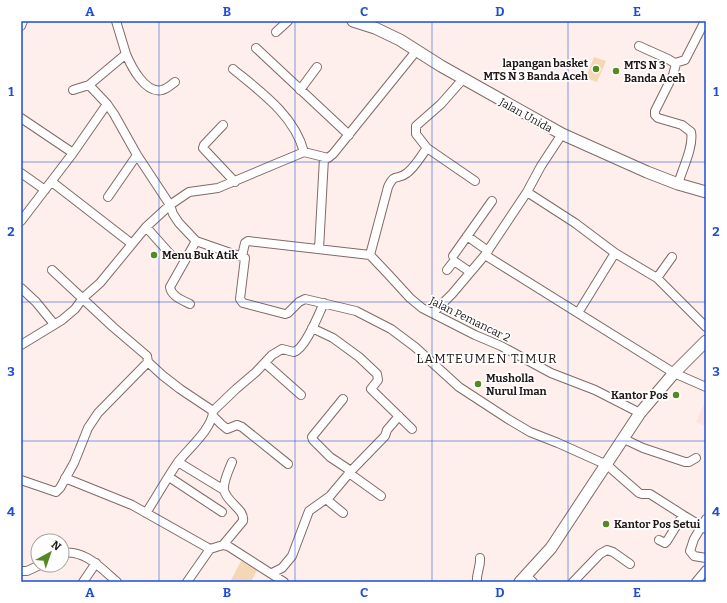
<svg xmlns="http://www.w3.org/2000/svg" width="727" height="603" viewBox="0 0 727 603" font-family="Bitter,serif">
	<rect width="100%" height="100%" fill="#feefec"/>
	<path fill="#fde2dd" d="M706,399V427L696,422Z"/>
	<path fill="#f3d7b6" d="M594,57L606,61L597,82L586,78Z
		M241,561L257,570L251,582H230Z"/>
	<g fill="none" stroke-linecap="round" stroke-linejoin="round">
		<defs>
			<path id="minor" d="M116,21L126,54L89,85L107,104L114,114L137,155L170,205L173,214L179,223L196,241L245,258L240,299L243,303L285,314L288,313L299,302L305,299L356,311L391,329L415,347L459,387L508,419L530,432L558,443L607,465L639,493L642,494H650L683,515L706,529
				M21,26L23,21
				M276,32L288,21
				M639,46L668,59L676,64L673,75L655,111V115L658,118L682,125L691,132C694,146 682,170 678,184
				M256,48L349,135
				M126,54C131,66 145,94 162,90C167,89 171,85 175,82
				M675,63L685,60L705,21
				M233,69C261,92 294,115 304,152
				M73,90L89,85
				M300,90L317,67
				M21,118L73,153
				M223,125L204,145L203,148L235,182
				M427,148L475,181
				M21,173L45,190
				M52,182L132,244
				M527,192L575,223L615,253L657,278L672,257
				M108,197L137,155
				M21,221L73,153L107,104
				M146,227L171,255
				M467,236L488,251
				M319,249L324,158
				M370,255L388,274L410,298L422,308L475,335L501,346L551,373L595,390L640,413
				M370,255L388,187C395,172 397,181 407,173C415,167 421,156 427,148L416,134V126L441,104L463,79
				M485,255L674,373L706,387
				M242,256L245,243L248,241L370,255
				M453,256L492,201
				M52,270L113,327L147,356L148,362L162,375L180,389L213,411
				M447,270L454,261L470,272
				M657,278L706,327
				M21,288L36,302L54,324
				M190,304C182,300 171,296 170,287L196,241
				M433,313L452,294L485,255L527,192L541,166L562,134
				M578,313L615,253
				M312,328L333,338L359,357L377,374L378,380L371,389L373,391L412,429
				M21,345L62,320L75,309L83,298L100,283L146,227L170,205L189,192L218,188L304,152L328,158L333,154L417,50
				M265,363L301,395
				M343,399L312,437L313,440L330,457L351,471
				M213,416L221,424L227,429L237,425L242,427L288,464
				M624,439L643,448L685,462H689L696,458
				M178,462L224,490
				M349,473L381,496
				M169,477L222,512
				M65,478L132,505L210,549L223,545L228,546L284,582
				M21,480L56,492L60,488L74,463L88,428L98,413L148,362
				M326,499L343,513
				M146,513C157,496 167,478 178,462C188,449 213,428 213,411L236,389L256,372L272,355L282,349L294,352C306,348 318,315 324,303
				M706,519L694,539L690,551L694,556L706,558
				M659,540L665,543L667,541L683,515
				M223,545L243,521C245,509 227,503 224,490C223,481 229,470 232,462
				M62,553C84,549 101,568 117,582
				M21,571H27L40,565
				M272,573L282,568L292,556L309,511L330,496L351,471L385,436L387,430L399,416
				M526,576L533,582
				M83,582L96,563
				M187,582L210,549
				M477,582C476,573 481,566 480,558
				M573,582L600,554L607,550L613,552L630,564
				M696,582L706,570"/>
			<path id="tertiary" d="M353,21L375,28L400,40L441,66L562,134L647,172L678,184L706,192
				M520,582L551,548L640,413L674,373L706,341"/>
		</defs>
		<use href="#minor" stroke="#806a66" stroke-width="10"/>
		<use href="#tertiary" stroke="#806a66" stroke-width="13"/>
		<use href="#minor" stroke="#fff" stroke-width="8"/>
		<use href="#tertiary" stroke="#fff" stroke-width="11"/>
	</g>
	<path fill="none" stroke="#1d4ed8" stroke-width="1" stroke-opacity="0.55" d="M159,21V582M295,21V582M432,21V582M568,21V582M21,162H706M21,302H706M21,441H706"/>
	<g fill="#558a22" stroke="#fff" stroke-width="1.5">
		<circle cx="596" cy="69" r="4"/>
		<circle cx="616" cy="71" r="4"/>
		<circle cx="154" cy="255" r="4"/>
		<circle cx="478" cy="384" r="4"/>
		<circle cx="676" cy="395" r="4"/>
		<circle cx="606" cy="524" r="4"/>
	</g>
	<g text-anchor="middle" stroke-width="3.5" stroke-linejoin="round" paint-order="stroke">
		<g font-size="11" font-weight="bold" fill="#201716" stroke="#fff" text-anchor="start">
			<text x="588" y="67" text-anchor="end">lapangan basket<tspan x="588" dy="13">MTS N 3 Banda Aceh</tspan></text>
			<text x="624" y="69">MTS N 3<tspan x="624" dy="13">Banda Aceh</tspan></text>
			<text x="162" y="259">Menu Buk Atik</text>
			<text x="486" y="382">Musholla<tspan x="486" dy="13">Nurul Iman</tspan></text>
			<text x="668" y="399" text-anchor="end">Kantor Pos</text>
			<text x="614" y="528">Kantor Pos Setui</text>
		</g>
		<g font-size="11" fill="#201716" stroke="#fff">
			<text transform="translate(526 115) rotate(29)" y="4">Jalan Unida</text>
			<text transform="translate(470 319) rotate(26)" y="4">Jalan Pemancar 2</text>
		</g>
		<g font-size="13" letter-spacing="1" fill="#201716" stroke="#fff">
			<text x="487" y="363">LAMTEUMEN TIMUR</text>
		</g>
	</g>
	<rect width="727" height="603" fill="none" stroke="#ffffff" stroke-width="44"/>
	<g transform="translate(50 553) rotate(40)"><circle r="19" fill="#ffffff" stroke="#a6a2a2"/>
	<path d="M0-3L7 15L0 10L-7 15Z" fill="#558a22"/>
	<text y="-6" font-size="11" font-weight="bold" text-anchor="middle" fill="#201716">N</text>
	</g>
	<rect x="22" y="22" width="683" height="559" fill="none" stroke="#1d4ed8" stroke-width="1.5"/>
	<g font-size="13" text-anchor="middle" font-weight="bold" fill="#1d4ed8">
		<text x="90" y="16">A</text>
		<text x="227" y="16">B</text>
		<text x="364" y="16">C</text>
		<text x="500" y="16">D</text>
		<text x="637" y="16">E</text>
		<text x="11" y="96">1</text>
		<text x="716" y="96">1</text>
		<text x="11" y="236">2</text>
		<text x="716" y="236">2</text>
		<text x="11" y="376">3</text>
		<text x="716" y="376">3</text>
		<text x="11" y="516">4</text>
		<text x="716" y="516">4</text>
		<text x="90" y="597">A</text>
		<text x="227" y="597">B</text>
		<text x="364" y="597">C</text>
		<text x="500" y="597">D</text>
		<text x="637" y="597">E</text>
	</g>
</svg>
